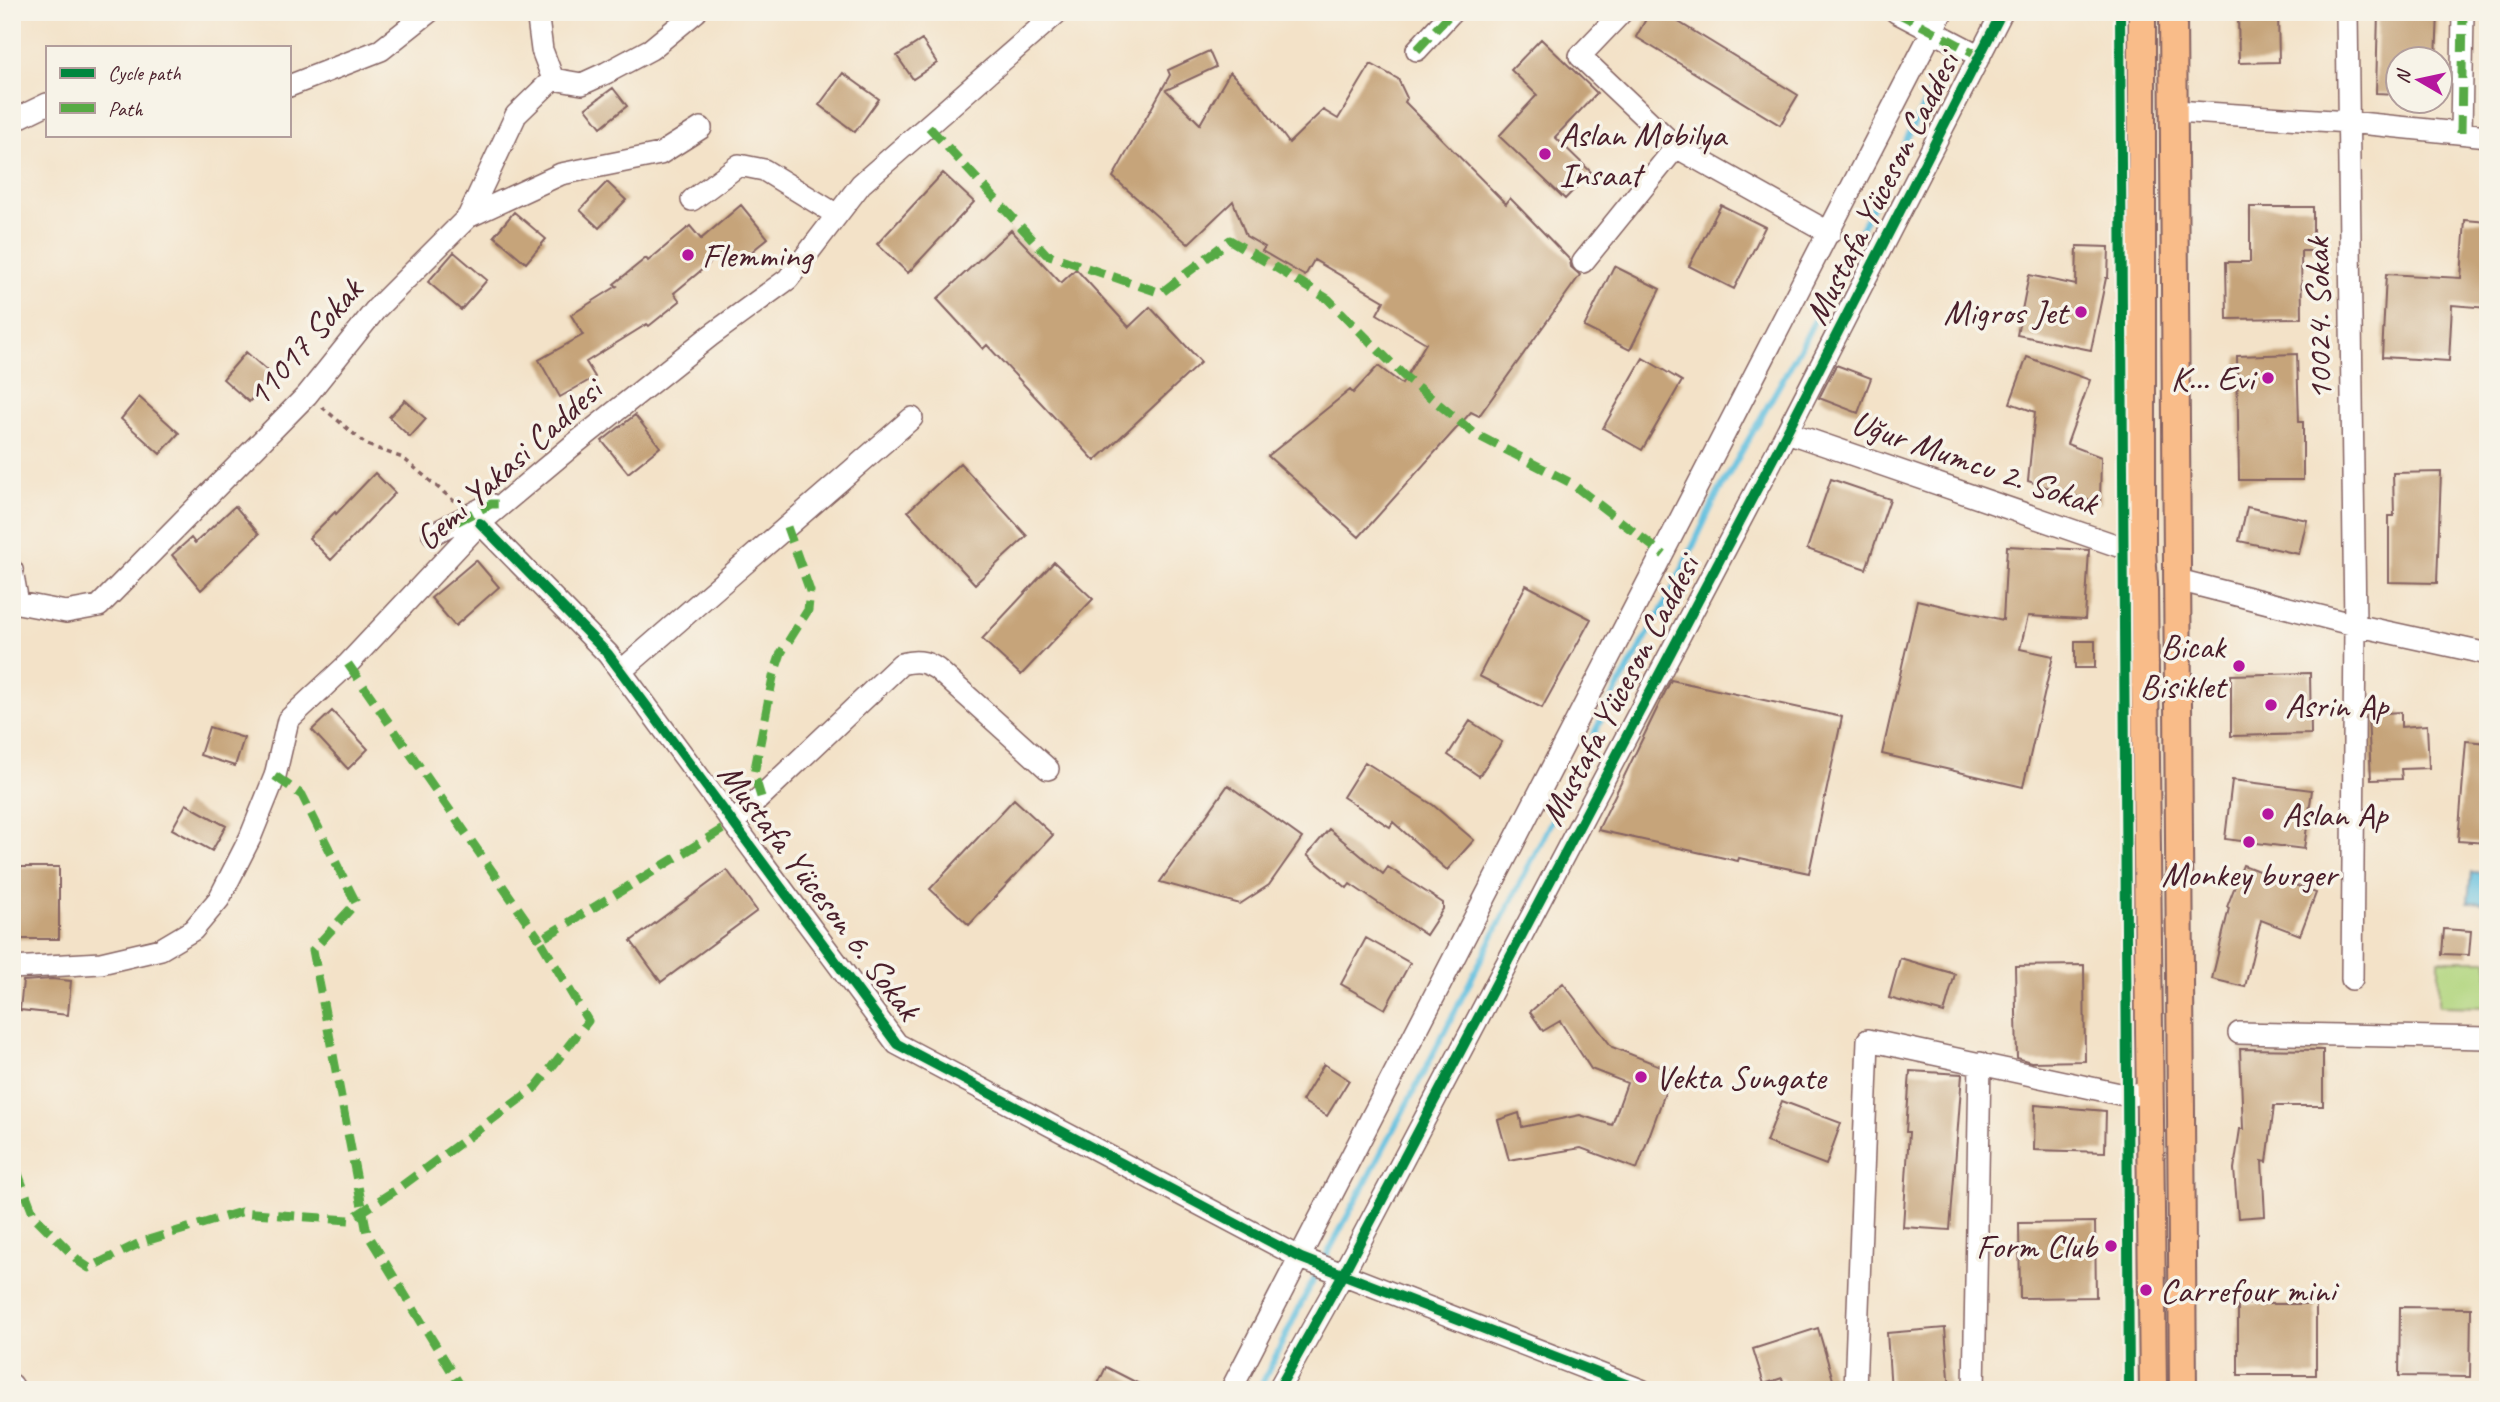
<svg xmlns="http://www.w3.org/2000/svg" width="2500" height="1402" viewBox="0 0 2500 1402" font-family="Caveat,sans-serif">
	<rect width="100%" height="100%" fill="#f7f3e8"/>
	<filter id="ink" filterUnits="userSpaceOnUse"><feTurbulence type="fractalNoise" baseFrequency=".0143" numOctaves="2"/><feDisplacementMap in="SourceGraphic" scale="14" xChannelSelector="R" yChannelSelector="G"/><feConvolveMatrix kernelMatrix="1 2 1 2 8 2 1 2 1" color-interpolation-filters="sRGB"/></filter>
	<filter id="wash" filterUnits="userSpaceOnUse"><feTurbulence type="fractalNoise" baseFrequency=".00686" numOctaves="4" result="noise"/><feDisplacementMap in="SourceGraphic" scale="28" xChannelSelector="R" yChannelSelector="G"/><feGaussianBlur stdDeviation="1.57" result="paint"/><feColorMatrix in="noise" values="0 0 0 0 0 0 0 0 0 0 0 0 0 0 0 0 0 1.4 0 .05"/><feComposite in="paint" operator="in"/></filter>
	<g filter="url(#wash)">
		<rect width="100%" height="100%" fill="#f3e2c8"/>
		<path fill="#b2d680" stroke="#7e7a56" stroke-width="2" d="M2439,960H2488V1007L2439,1006Z"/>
		<path fill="#61bfdf" stroke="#566f85" stroke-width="2" d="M2471,872L2488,873V903L2468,902Z"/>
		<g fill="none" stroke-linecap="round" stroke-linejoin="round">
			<path stroke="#61bfdf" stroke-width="6" d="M1259,1390L1304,1298L1428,1064L1542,840L1607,707L1671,593L1717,495L1801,347L1941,71"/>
		</g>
		<g id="blocks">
			<path fill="#c6a47a" d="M1650,12H1662L1798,95L1780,125L1636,37Z
				M2238,12H2278L2279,62L2239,63Z
				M2378,12H2438L2436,60H2398V94L2376,93Z
				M1541,39L1597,93L1555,137L1591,172L1565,199L1499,136L1537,95L1511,70Z
				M922,40L937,63L913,79L897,56Z
				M1209,51L1216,67L1166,90L1200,124L1230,72L1258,101L1289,143L1323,110L1338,119L1371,64L1398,79L1407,98L1405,102L1506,204L1510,198L1570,260L1571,267L1580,275L1479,416L1471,412L1359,537L1268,456L1350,390L1353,393L1378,366L1402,384L1426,343L1377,314L1384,301L1314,260L1305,276L1262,251L1265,247L1246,236L1233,201L1188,244L1113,177L1170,75L1168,70Z
				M843,73L879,99L855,132L819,105Z
				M613,88L627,106L601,127L586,108Z
				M943,173L974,202L908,273L877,244Z
				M607,182L626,200L599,228L580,210Z
				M741,205L768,238L738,263L727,249L674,293L680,301L649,326L647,324L586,362L595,377L560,397L539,360L583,335L571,315L617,286L614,284L646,258L648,261L690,226L701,239Z
				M1721,205L1765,227L1734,289L1689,266Z
				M2250,207H2313V251H2301L2302,318L2227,319L2226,262H2250Z
				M514,212L546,239L526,263L494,236Z
				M2465,220L2488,222V308L2452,305L2449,361L2382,357L2386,274L2461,278Z
				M1011,230L1061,283L1076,269L1129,327L1150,307L1201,362L1095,461L987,345L983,349L937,299Z
				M2077,246L2109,247L2108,278H2106L2091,350L2017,335L2029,275L2076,285Z
				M454,252L487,280L461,310L428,282Z
				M1614,266L1660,289L1630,350L1584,327Z
				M246,352L272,375L249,402L223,379Z
				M2297,354L2299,422H2303V480H2239L2237,356Z
				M2027,357L2090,380L2067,444L2101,457L2100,504L2028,481L2035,412L2010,403Z
				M1643,358L1682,381L1642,450L1603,428Z
				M1836,365L1871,378L1858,413L1819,398Z
				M139,397L179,433L160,454L121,419Z
				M405,400L426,419L410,437L389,417Z
				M635,415L660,447L628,473L602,441Z
				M960,463L1027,536L975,584L908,511Z
				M2441,472L2437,583L2389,582V516H2394L2393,473Z
				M375,473L395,493L331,560L309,538L335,512L336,514Z
				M1831,479L1890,499L1866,569L1807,549Z
				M235,506L259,534L201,590L172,555L191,538L195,543Z
				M2247,507L2307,520L2299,554L2239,541Z
				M2007,546L2089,550L2085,619L2028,616L2020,649L2053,656L2023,787L1882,754L1917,600L2003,620Z
				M476,560L499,587L455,626L431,598Z
				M1054,562L1093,599L1021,675L982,639Z
				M1526,585L1591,619L1542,708L1479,676Z
				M2075,641H2095V668H2075Z
				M2310,673L2311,734L2231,736V675Z
				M1671,680L1842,717L1809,873L1739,858L1738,861L1598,830Z
				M332,711L368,749L348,769L312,730Z
				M2401,712V727L2427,725L2429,768L2401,769L2402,779L2371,780L2368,714Z
				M1470,721L1502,742L1479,776L1448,755Z
				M209,727L244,738L235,766L200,755Z
				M2466,741L2488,743V843L2458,841Z
				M1365,762L1433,805L1474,840L1447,870L1393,822L1390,827L1343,797Z
				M2232,780L2312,790L2304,849L2225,839Z
				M1228,785L1302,838L1269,885L1240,904L1160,882Z
				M1014,799L1053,835L969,925L930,889Z
				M186,804L226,826L212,851L172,829Z
				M1329,829L1383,874L1388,867L1443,903V909L1426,935L1350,884L1347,888L1307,855Z
				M2243,865L2316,893L2300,935L2261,920L2245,987L2212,979L2229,908L2227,907Z
				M12,867H59V939H12Z
				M727,870L757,911L661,982L631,941Z
				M2444,929L2471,931L2469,955L2442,954Z
				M1366,938L1410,963L1385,1009L1341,984Z
				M1900,958L1955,974L1944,1013L1889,998Z
				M2084,965L2085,1061L2031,1062L2017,1058L2015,966Z
				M52,979L71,981L68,1015L20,1010L23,981Z
				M1563,983L1612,1047L1673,1071L1637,1169L1581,1148L1509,1160L1498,1120L1519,1113L1522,1127L1580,1115L1612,1125L1627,1083L1591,1069L1560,1021L1543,1031L1530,1012Z
				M2240,1049L2323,1050V1106H2274L2267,1162L2262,1161L2265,1216L2238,1218L2234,1169L2240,1129H2243Z
				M1324,1064L1349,1080L1327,1116L1302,1101Z
				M1910,1071L1962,1074L1950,1230L1903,1227L1909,1132H1906Z
				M1782,1101L1841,1123L1826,1165L1766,1142Z
				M2035,1105L2106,1111L2105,1152L2034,1150Z
				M2095,1222L2096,1297L2020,1298L2019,1223Z
				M2238,1304H2316V1375H2238Z
				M2400,1307L2471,1308L2470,1377L2399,1376Z
				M1818,1328L1834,1383L1813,1390H1786L1782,1378L1764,1384L1753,1349Z
				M1945,1328L1950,1390H1891L1887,1333Z
				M1106,1367L1151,1390H1095Z"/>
		</g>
	</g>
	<g filter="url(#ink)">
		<use href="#blocks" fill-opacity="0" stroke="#856362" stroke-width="2"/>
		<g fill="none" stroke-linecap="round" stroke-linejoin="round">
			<defs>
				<path id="minor" d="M534,12L538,19L542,50L553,79L582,84L606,73L651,49L696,12
					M1622,12L1580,56L1676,147L1830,233
					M1896,12L1980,56
					M2347,12L2355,625L2352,979
					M1417,50L1452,12
					M289,86L381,50L429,12
					M2175,111L2349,122L2488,136
					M12,121L47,104
					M2461,133L2463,12
					M692,200L739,165L764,170L837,215
					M468,217L561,174L660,154L701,128
					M1583,262L1676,147
					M1787,432L2124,548L2142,551
					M480,523L608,654L897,1044L1301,1258L1641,1390
					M433,534L490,504
					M12,570L18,603L66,612L99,606L307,395L376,309L468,217L516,115L553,79
					M2178,580L2355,625L2488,654
					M621,671L912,418
					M733,823L901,664C915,660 925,661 937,669L1048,769
					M12,968L101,963L161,949L193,930L219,899L250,838L275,776L288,720L348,664L480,523L572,446L710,336L788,279L861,184L1058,12
					M2239,1033L2488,1038
					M12,1385L15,1390
					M1231,1390L1942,12
					M1278,1390L1343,1274L1777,451L2002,12
					M1855,1390L1868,1040L2129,1096L2150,1090
					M1974,1390L1980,1063"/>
				<path id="major" d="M2142,12V551L2144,583L2153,1390
					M2173,12L2183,1390"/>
			</defs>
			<use href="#minor" stroke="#856362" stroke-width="24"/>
			<use href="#major" stroke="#856362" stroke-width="30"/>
			<path stroke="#856362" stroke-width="3.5" stroke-dasharray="5 5" stroke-linecap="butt" d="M322,407L367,445L403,458L454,501"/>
			<use href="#minor" stroke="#fff" stroke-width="21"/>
			<use href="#major" stroke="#f9bc89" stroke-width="26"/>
			<path stroke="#57aa44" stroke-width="9" stroke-dasharray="18 9" stroke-linecap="butt" d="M1896,12L1980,56
				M1417,50L1452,12
				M929,127L1046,254L1161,293L1230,240L1328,299L1403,375L1475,434L1571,483L1664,555
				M2461,133L2463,12
				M433,534L491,504H502
				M348,664L540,940
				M275,776L302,795L356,903L313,950L367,1233L463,1390
				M761,797L754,774L773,677L781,653L808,610L810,591L787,527
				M13,1143L17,1171L34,1216L80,1262L89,1268L142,1242L241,1212L349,1220L399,1188L536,1087L588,1021L540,940L733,823"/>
			<defs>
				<path id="cycleway" d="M2120,12L2129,1390
					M480,523L608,654L897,1044L1301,1258L1641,1390
					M1278,1390L1343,1274L1777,451L2002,12"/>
			</defs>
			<use href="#cycleway" stroke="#f7f3e8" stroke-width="15"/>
			<use href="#cycleway" stroke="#00873e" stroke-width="10"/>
		</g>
	</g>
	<g fill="#b5179e" stroke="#f7f3e8" stroke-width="2.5">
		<circle cx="1545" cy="154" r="7"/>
		<circle cx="688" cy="255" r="7"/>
		<circle cx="2081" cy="312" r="7"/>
		<circle cx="2268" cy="378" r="7"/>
		<circle cx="2239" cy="666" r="7"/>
		<circle cx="2271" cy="705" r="7"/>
		<circle cx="2268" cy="814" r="7"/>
		<circle cx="2249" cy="842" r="7"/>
		<circle cx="1641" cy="1077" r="7"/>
		<circle cx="2111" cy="1246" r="7"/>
		<circle cx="2146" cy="1290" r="7"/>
	</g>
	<g text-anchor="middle" stroke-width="7" stroke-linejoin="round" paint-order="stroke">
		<g font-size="35" fill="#4a1f2b" stroke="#f7f3e8" text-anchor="start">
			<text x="1559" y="146">Aslan Mobilya<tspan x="1559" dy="40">Insaat</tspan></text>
			<text x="702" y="267">Flemming</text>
			<text x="2067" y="324" text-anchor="end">Migros Jet</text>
			<text x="2254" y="390" text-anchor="end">K... Evi</text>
			<text x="2225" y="658" text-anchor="end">Bicak<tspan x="2225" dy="40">Bisiklet</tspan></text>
			<text x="2285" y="717">Asrin Ap</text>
			<text x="2282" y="826">Aslan Ap</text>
			<text x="2249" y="886" text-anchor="middle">Monkey burger</text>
			<text x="1655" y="1089">Vekta Sungate</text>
			<text x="2097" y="1258" text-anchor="end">Form Club</text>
			<text x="2160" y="1302">Carrefour mini</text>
		</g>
		<g font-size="35" fill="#4a1f2b" stroke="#f7f3e8">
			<text transform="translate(1881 188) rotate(-63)" y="12">Mustafa Yüceson Caddesi</text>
			<text transform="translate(2318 319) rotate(-91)" y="12">10024. Sokak</text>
			<text transform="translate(304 342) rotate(-49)" y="12">11017 Sokak</text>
			<text transform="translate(1975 462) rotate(19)" y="12">Uğur Mumcu 2. Sokak</text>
			<text transform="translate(508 464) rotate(-42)" y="12">Gemi Yakasi Caddesi</text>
			<text transform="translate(1619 690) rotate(-62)" y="12">Mustafa Yüceson Caddesi</text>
			<text transform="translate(820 891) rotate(53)" y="12">Mustafa Yüceson 6. Sokak</text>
		</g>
	</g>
	<rect width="2500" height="1402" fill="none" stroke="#f7f3e8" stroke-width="42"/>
	<rect x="46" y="46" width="245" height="91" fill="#f7f3e8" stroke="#b29e9c" stroke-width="2"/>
	<rect x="60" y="68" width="35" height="10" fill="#00873e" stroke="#b29e9c" stroke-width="2"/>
	<text x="108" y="80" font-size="21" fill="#4a1f2b">Cycle path</text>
	<rect x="60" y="103" width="35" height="10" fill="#57aa44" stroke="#b29e9c" stroke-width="2"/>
	<text x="108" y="116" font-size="21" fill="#4a1f2b">Path</text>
	<g transform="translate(2419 80) rotate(279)"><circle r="33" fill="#f7f3e8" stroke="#b29e9c" stroke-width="2"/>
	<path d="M0-5L12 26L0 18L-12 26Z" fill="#b5179e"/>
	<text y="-10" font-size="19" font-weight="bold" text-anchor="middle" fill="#4a1f2b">N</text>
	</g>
</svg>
